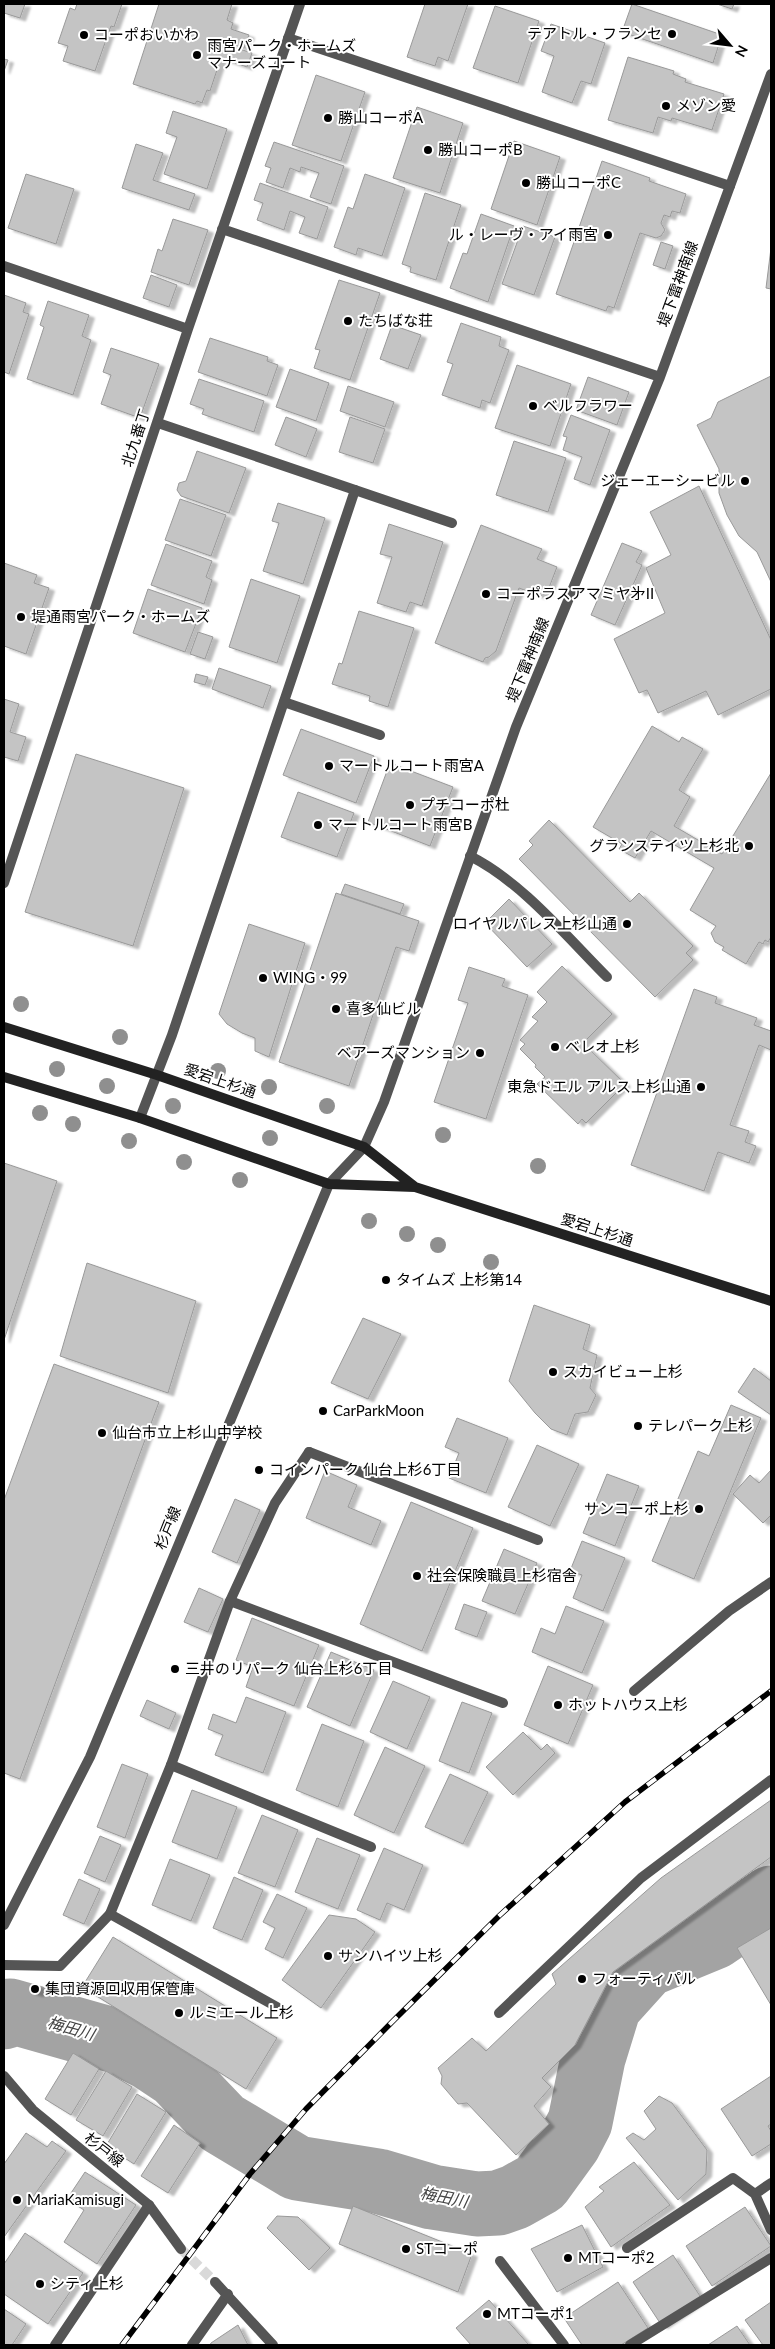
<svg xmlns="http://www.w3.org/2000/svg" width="775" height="2349" viewBox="0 0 775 2349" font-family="Lato,'Noto Sans JP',sans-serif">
	<defs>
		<filter id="shadow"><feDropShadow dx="5.5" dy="3" stdDeviation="1" flood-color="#0004"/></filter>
	</defs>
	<rect width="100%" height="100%" fill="#fff"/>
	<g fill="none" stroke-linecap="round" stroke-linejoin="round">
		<path stroke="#a3a3a3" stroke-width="11" d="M10,2011L11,1991"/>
		<path stroke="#a3a3a3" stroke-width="65" d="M4,2017L10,2011L116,2041L150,2058L177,2076L222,2123L297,2168L378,2181L432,2197L477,2204L498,2203L515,2197L540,2183L569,2143L580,2122L593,2058L609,2006L646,1965L714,1937L771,1898"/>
	</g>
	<path fill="#c4c4c4" stroke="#999" filter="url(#shadow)" d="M4,4H25L20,18L4,13Z
		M77,4H122L114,27L111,26L95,71L63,61L68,46L58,43L70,8L75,10Z
		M159,4H232L227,20L233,23L231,29L249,35L244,48L228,43L227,45L252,53L247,67L221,58L210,91L207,90L202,103L197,101L195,104L133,84Z
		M425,4H468L448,61L438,57L435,66L407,57Z
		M632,4L722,35L713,63L622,32Z
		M717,4H734L732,9Z
		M495,6L539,21L518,83L473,68Z
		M551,24L605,43L591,84L581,81L572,103L542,92L554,56L541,51Z
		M628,57L674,71L673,74L686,79L685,82L724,94L712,130L672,118L671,121L658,117L653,133L608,120Z
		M4,59L8,60L4,71Z
		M316,75L365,92L341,161L292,145Z
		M417,107L463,123L440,193L393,178Z
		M173,111L227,129L207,189L164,174L177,137L166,133Z
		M514,141L560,157L537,225L491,209Z
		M274,142L344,166L331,204L310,197L319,173L301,167L300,172L290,168L283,188L266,182L271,168L265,166Z
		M136,144L163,153L153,180L195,194L189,210L122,188Z
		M602,161L650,178L649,181L686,194L680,213L672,211L670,217L664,215L661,223L665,230L661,236L656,238L640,233L614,308L608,306L606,311L556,294Z
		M26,174L74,189L56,244L8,228Z
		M365,174L405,188L382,256L358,248L356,255L334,247L348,207L353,209Z
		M260,183L328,207L317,239L299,233L305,217L290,211L284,230L257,220L263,203L254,200Z
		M425,193L461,205L436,280L410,272L411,267L402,264Z
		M481,214L514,226L488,302L450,288L463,253L467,254Z
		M173,219L208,230L189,285L151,272L158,249L162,251Z
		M523,226L555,237L534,295L502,284Z
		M661,242L673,246L665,269L653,265Z
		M771,248V289L766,288Z
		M151,275L177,285L169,307L143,298Z
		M339,280L380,293L350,380L314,368L320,350L315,349Z
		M4,295L26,303L23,312L29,314L9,374L4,372Z
		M48,301L89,315L82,336L91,340L73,395L27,379L44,327L40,325Z
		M461,323L501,337L499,346L509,350L490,403L482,400L480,408L442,395L453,364L447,362Z
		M392,325L421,335L408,369L380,359Z
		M210,338L268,357L267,361L278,365L267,396L198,372Z
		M111,348L159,364L140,418L101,404L111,375L103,372Z
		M517,365L571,384L550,446L495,428Z
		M290,369L329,383L316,421L276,407Z
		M771,376V582L757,552L739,536L727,515L719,493V469L697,425L711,418L718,402Z
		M588,377L629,392L617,425L576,410Z
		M199,379L264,401L254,432L202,414L204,409L190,404Z
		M348,386L394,402L385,427L340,411Z
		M571,415L610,430L590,485L574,479L582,457L563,450L567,437L563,436Z
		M286,417L317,429L306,457L275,445Z
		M350,417L385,429L373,463L339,452Z
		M514,441L566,458L548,512L496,495Z
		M197,451L246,468L229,513L181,496L177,490L179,483L186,481Z
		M699,486L771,640V689L718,715L706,691L658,713L647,690L639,693L614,639L665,613L646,568L671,555L650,512Z
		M180,499L226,515L211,556L165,540Z
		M278,503L325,518L303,584L263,571L279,523L272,521Z
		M389,524L443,542L422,606L410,602L406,612L377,603L392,557L380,554Z
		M481,525L542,549L537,559L557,567L547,593L540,596L519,588L496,651L489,657L485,658L483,662L435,643Z
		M622,543L642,551L636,562L642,565L615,625L591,615Z
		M166,544L212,561L206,577L212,580L204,604L151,585Z
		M4,563L37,575L34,583L49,588L26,654L4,646Z
		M251,579L300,596L277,663L229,647Z
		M148,589L202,608L185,652L133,633Z
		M359,611L414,628L388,707L369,701L370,696L332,684L339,663L342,664Z
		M198,632L213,637L205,659L190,654Z
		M219,668L271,686L263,708L212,689Z
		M196,674L208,677L205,685L194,682Z
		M4,699L19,704L10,732L26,737L18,761L4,757Z
		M652,726L679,742L682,737L703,749L679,790L690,797L674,826L722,854L771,773V937L768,942L765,940L763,944L759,942L746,964L722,950L724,947L715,942L711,933L716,926L690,910L714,868L651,831L635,858L619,849L622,844L593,827Z
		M301,729L374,756L356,803L283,775Z
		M76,754L184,788L133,946L25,912Z
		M390,763L453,787L430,846L368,822Z
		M298,792L354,813L337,857L281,837Z
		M549,820L630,902L639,893L693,946L686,953L693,960L655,997L519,859L533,845L529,841Z
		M345,884L404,904L400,914L341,894Z
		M336,893L419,921L409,951L396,947L349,1086L279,1062Z
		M509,899L552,944L527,967L485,923Z
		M249,924L305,943L269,1057L255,1051V1038L242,1033L227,1024L219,1014Z
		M562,966L612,1014L583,1043L625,1084L586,1123L582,1119L578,1124L537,1084L545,1077L535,1067L536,1065L520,1049L525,1044L520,1040L538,1021L532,1017L547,1002L537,992Z
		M469,967L505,979L502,986L528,995L486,1119L434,1102L468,1003L458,1000Z
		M694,989L717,997L715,1003L757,1018L754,1025L771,1031V1050L759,1045L730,1125L749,1131L745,1142L756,1146L749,1163L718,1152L704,1191L631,1165Z
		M4,1163L57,1181L4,1340Z
		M87,1263L196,1301L168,1393L60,1356Z
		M534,1305L590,1325L583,1349L597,1355L590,1388L596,1395L588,1412L575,1414L567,1435L551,1429L535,1413L509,1381Z
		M363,1318L401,1334L368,1399L331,1383Z
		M54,1364L159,1402L20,1779L4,1773V1500Z
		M754,1368L771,1381V1415L738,1392Z
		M731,1405L761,1418L694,1579L652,1561L698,1451L709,1456Z
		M457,1418L508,1438L486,1493L449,1478L459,1453L445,1447Z
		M537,1445L579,1464L550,1526L508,1507Z
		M771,1470V1515L763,1523L733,1494L750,1475L759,1483Z
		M325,1471L357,1485L348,1507L381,1521L371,1545L306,1518Z
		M607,1474L639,1486L615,1546L583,1533Z
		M235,1499L260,1510L237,1563L212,1552Z
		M411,1502L473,1528L422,1651L360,1624Z
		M582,1541L625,1558L603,1611L573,1598L582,1575L570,1571Z
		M504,1549L537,1563L515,1614L482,1601Z
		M199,1588L223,1599L208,1632L184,1622Z
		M464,1604L487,1612L477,1637L455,1629Z
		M566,1606L604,1621L582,1673L532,1652L541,1628L555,1634Z
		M252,1618L319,1645L294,1706L246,1687L253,1667L236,1660Z
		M331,1652L374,1670L350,1726L307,1707Z
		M548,1666L593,1685L568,1744L524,1725Z
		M393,1681L430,1697L407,1749L370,1732Z
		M246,1697L286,1712L263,1773L215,1755L223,1735L208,1729L213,1714L236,1723Z
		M147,1700L176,1713L169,1729L140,1716Z
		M462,1702L492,1713L469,1773L439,1761Z
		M322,1724L364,1741L338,1807L296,1790Z
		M523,1732L541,1750L547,1744L555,1753L513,1795L486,1767Z
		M385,1747L425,1766L394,1833L354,1815Z
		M122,1764L148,1774L125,1838L97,1827Z
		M450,1774L488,1792L463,1844L425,1827Z
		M192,1790L237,1807L217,1859L172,1842Z
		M771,1800V1857L613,1972L575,2045L542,2078L551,2087L534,2106L549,2124L516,2155L467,2103L458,2104L441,2084L442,2076L438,2068L472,2038L486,2051L556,1984L552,1974L661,1878Z
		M262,1815L298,1830L275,1887L238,1873Z
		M100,1836L121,1845L105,1882L84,1873Z
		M317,1838L360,1855L338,1909L295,1892Z
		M384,1848L423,1865L404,1910L387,1903L380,1920L357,1910Z
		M170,1859L210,1875L191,1921L152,1905Z
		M234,1877L263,1890L242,1940L213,1928Z
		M79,1879L100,1889L84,1924L63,1915Z
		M277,1894L307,1908L283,1958L265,1949L275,1928L263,1922Z
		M329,1915L356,1919L375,1932L321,2008L282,1980Z
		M771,1928V2005L737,1948Z
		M113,1937L277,2038L246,2089L82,1987Z
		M33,1984L40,1987L38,1994L30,1991Z
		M73,2053L99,2069L71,2115L45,2099Z
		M106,2071L132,2087L103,2136L76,2120Z
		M771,2076V2124L768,2126L771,2131V2144L752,2156L721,2109Z
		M137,2094L166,2112L134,2164L106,2146Z
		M659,2096L672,2103L707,2150L706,2174L678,2200L626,2138L633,2133L644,2140L656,2129L644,2111Z
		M174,2125L200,2143L168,2193L141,2176Z
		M26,2133L47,2147L52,2141L66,2151L4,2237V2164Z
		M634,2162L670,2205L611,2247L585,2207L604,2191L599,2187Z
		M85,2172L136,2205L97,2264L64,2242L84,2210L67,2199Z
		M353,2206L472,2254L458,2292L339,2244Z
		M745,2207L771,2246L712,2286L686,2246Z
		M277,2216L298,2217L330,2248L309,2270L267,2228Z
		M582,2225L603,2267L557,2292L531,2249Z
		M25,2233L83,2273L48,2324L4,2294V2264Z
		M673,2255L702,2299L662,2326L633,2282Z
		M618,2282L648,2328L621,2345H582L564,2318Z
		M489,2300L529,2345H471L456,2328Z
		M771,2302V2345H763L745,2320Z
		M4,2309L26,2324L12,2345H4Z
		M238,2325L248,2345H210L211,2343Z
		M737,2326L750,2345H708Z"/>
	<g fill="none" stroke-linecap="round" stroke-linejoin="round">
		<path stroke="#d9d9d9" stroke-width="10" stroke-dasharray="10 5" stroke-linecap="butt" d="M181,2249L215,2282"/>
		<path stroke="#555" stroke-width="10" d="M288,38L730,186
			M355,490L452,523
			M284,702L380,735
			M470,856C522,882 566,936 607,977
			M309,1452L538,1540
			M230,1601L503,1703
			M634,1691L729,1611L771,1582
			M171,1765L371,1847
			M110,1914L277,2007
			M499,2013L641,1878L771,1780
			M771,2183L755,2194L771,2230
			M627,2248L733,2178L755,2194
			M500,2261L564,2345
			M55,2345L149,2205
			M192,2345L228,2294
			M630,2345L771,2258"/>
		<path stroke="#555" stroke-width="10" d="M222,229L660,377
			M4,266L188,329
			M4,883L188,329L300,4
			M140,1118L172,1035L355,490L158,423
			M4,1925L90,1757L329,1184L364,1147L384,1102L516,727L660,377L771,74
			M4,1965L60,1966L110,1914L171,1765L230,1601L275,1503L309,1452
			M4,2076L33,2110L149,2205L181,2249
			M215,2282L273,2345"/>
		<path stroke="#222" stroke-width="10" d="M4,1027L157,1075L364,1147L415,1187
			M4,1077L140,1118L329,1184L415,1187L771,1301"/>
		<defs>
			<path id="rail" d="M122,2345L250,2174L306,2109L394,2020L499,1916L625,1802L771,1691"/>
		</defs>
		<use href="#rail" stroke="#000" stroke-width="5.5"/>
		<use href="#rail" stroke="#fff" stroke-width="4" stroke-dasharray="11" stroke-linecap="butt"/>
	</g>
	<g fill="#8f8f8f">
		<circle cx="21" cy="1004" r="8"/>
		<circle cx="120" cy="1037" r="8"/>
		<circle cx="57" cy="1069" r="8"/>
		<circle cx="218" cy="1071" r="8"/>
		<circle cx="107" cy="1086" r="8"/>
		<circle cx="269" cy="1087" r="8"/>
		<circle cx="173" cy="1106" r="8"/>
		<circle cx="327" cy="1106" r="8"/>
		<circle cx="40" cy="1113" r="8"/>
		<circle cx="73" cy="1124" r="8"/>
		<circle cx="443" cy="1135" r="8"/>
		<circle cx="270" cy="1138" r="8"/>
		<circle cx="129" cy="1141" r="8"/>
		<circle cx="184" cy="1162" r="8"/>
		<circle cx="538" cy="1166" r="8"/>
		<circle cx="240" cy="1180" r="8"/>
		<circle cx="369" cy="1221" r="8"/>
		<circle cx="407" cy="1234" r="8"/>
		<circle cx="438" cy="1245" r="8"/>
		<circle cx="491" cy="1262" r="8"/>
	</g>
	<g fill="#000" stroke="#fff" stroke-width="2">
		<circle cx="672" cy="34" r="5"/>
		<circle cx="84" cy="35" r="5"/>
		<circle cx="197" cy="55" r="5"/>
		<circle cx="666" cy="106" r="5"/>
		<circle cx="328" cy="118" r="5"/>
		<circle cx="428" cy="150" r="5"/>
		<circle cx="526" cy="183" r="5"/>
		<circle cx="608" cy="235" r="5"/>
		<circle cx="348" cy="321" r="5"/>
		<circle cx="533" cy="406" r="5"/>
		<circle cx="745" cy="481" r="5"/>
		<circle cx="486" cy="594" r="5"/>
		<circle cx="21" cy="617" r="5"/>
		<circle cx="329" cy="766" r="5"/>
		<circle cx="410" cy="805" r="5"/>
		<circle cx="318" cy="825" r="5"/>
		<circle cx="749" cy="846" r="5"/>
		<circle cx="627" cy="924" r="5"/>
		<circle cx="263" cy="978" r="5"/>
		<circle cx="336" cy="1009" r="5"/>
		<circle cx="555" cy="1047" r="5"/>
		<circle cx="480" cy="1053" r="5"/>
		<circle cx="701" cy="1087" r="5"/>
		<circle cx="386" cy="1280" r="5"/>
		<circle cx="553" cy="1372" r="5"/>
		<circle cx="323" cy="1411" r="5"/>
		<circle cx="638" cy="1426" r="5"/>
		<circle cx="102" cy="1433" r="5"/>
		<circle cx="259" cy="1470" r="5"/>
		<circle cx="699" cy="1509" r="5"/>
		<circle cx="417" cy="1576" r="5"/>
		<circle cx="175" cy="1669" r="5"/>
		<circle cx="558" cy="1705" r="5"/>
		<circle cx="328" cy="1956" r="5"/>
		<circle cx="582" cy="1979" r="5"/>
		<circle cx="35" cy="1989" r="5"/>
		<circle cx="179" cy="2013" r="5"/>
		<circle cx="17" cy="2200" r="5"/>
		<circle cx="406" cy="2249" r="5"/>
		<circle cx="568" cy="2258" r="5"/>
		<circle cx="40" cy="2284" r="5"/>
		<circle cx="487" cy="2314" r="5"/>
	</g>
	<g text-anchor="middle" stroke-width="4" stroke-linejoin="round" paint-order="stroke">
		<g font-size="15" fill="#000" stroke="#fff" text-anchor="start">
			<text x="662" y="39" text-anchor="end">テアトル・フランセ</text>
			<text x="94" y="40">コーポおいかわ</text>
			<text x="207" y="51">雨宮パーク・ホームズ<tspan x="207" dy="17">マナーズコート</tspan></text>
			<text x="676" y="111">メゾン愛</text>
			<text x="338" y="123">勝山コーポA</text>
			<text x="438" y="155">勝山コーポB</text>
			<text x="536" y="188">勝山コーポC</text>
			<text x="598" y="240" text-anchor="end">ル・レーヴ・アイ雨宮</text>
			<text x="358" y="326">たちばな荘</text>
			<text x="543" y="411">ベルフラワー</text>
			<text x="735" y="486" text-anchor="end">ジェーエーシービル</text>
			<text x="496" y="599">コーポラスアマミヤ㐧II</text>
			<text x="31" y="622">堤通雨宮パーク・ホームズ</text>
			<text x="339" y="771">マートルコート雨宮A</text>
			<text x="420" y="810">プチコーポ杜</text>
			<text x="328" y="830">マートルコート雨宮B</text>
			<text x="739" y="851" text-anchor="end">グランステイツ上杉北</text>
			<text x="617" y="929" text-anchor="end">ロイヤルパレス上杉山通</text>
			<text x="273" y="983">WING・99</text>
			<text x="346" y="1014">喜多仙ビル</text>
			<text x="565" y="1052">ベレオ上杉</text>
			<text x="470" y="1058" text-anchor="end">ベアーズマンション</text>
			<text x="691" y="1092" text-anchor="end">東急ドエル アルス上杉山通</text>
			<text x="396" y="1285">タイムズ 上杉第14</text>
			<text x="563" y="1377">スカイビュー上杉</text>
			<text x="333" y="1416">CarParkMoon</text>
			<text x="648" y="1431">テレパーク上杉</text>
			<text x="112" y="1438">仙台市立上杉山中学校</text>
			<text x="269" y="1475">コインパーク 仙台上杉6丁目</text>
			<text x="689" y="1514" text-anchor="end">サンコーポ上杉</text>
			<text x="427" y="1581">社会保険職員上杉宿舎</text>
			<text x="185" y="1674">三井のリパーク 仙台上杉6丁目</text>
			<text x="568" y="1710">ホットハウス上杉</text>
			<text x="338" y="1961">サンハイツ上杉</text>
			<text x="592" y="1984">フォーティパル</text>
			<text x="45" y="1994">集団資源回収用保管庫</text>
			<text x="189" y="2018">ルミエール上杉</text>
			<text x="27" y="2205">MariaKamisugi</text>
			<text x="416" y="2254">STコーポ</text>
			<text x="578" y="2263">MTコーポ2</text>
			<text x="50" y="2289">シティ上杉</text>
			<text x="497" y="2319">MTコーポ1</text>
		</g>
		<g font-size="15" fill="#000" stroke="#fff">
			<text transform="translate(678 284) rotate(-70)" y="5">堤下雷神南線</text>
			<text transform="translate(136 438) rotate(-72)" y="5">北九番丁</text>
			<text transform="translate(528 660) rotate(-68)" y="5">堤下雷神南線</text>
			<text transform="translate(220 1081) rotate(19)" y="5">愛宕上杉通</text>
			<text transform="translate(597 1230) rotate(18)" y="5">愛宕上杉通</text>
			<text transform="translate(168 1528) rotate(-68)" y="5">杉戸線</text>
			<text transform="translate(104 2150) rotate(38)" y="5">杉戸線</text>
		</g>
		<g font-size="16" font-style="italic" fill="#444" stroke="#fff">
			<text transform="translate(71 2028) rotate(16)" y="6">梅田川</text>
			<text transform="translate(444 2197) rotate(11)" y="6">梅田川</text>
		</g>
	</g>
	<rect width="775" height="2349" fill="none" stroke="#000000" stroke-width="10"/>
	<g transform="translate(730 45) rotate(118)" stroke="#ffffff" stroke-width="4" paint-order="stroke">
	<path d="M0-4L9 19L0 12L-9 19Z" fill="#000000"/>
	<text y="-8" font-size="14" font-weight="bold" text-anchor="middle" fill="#000000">N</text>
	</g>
</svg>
